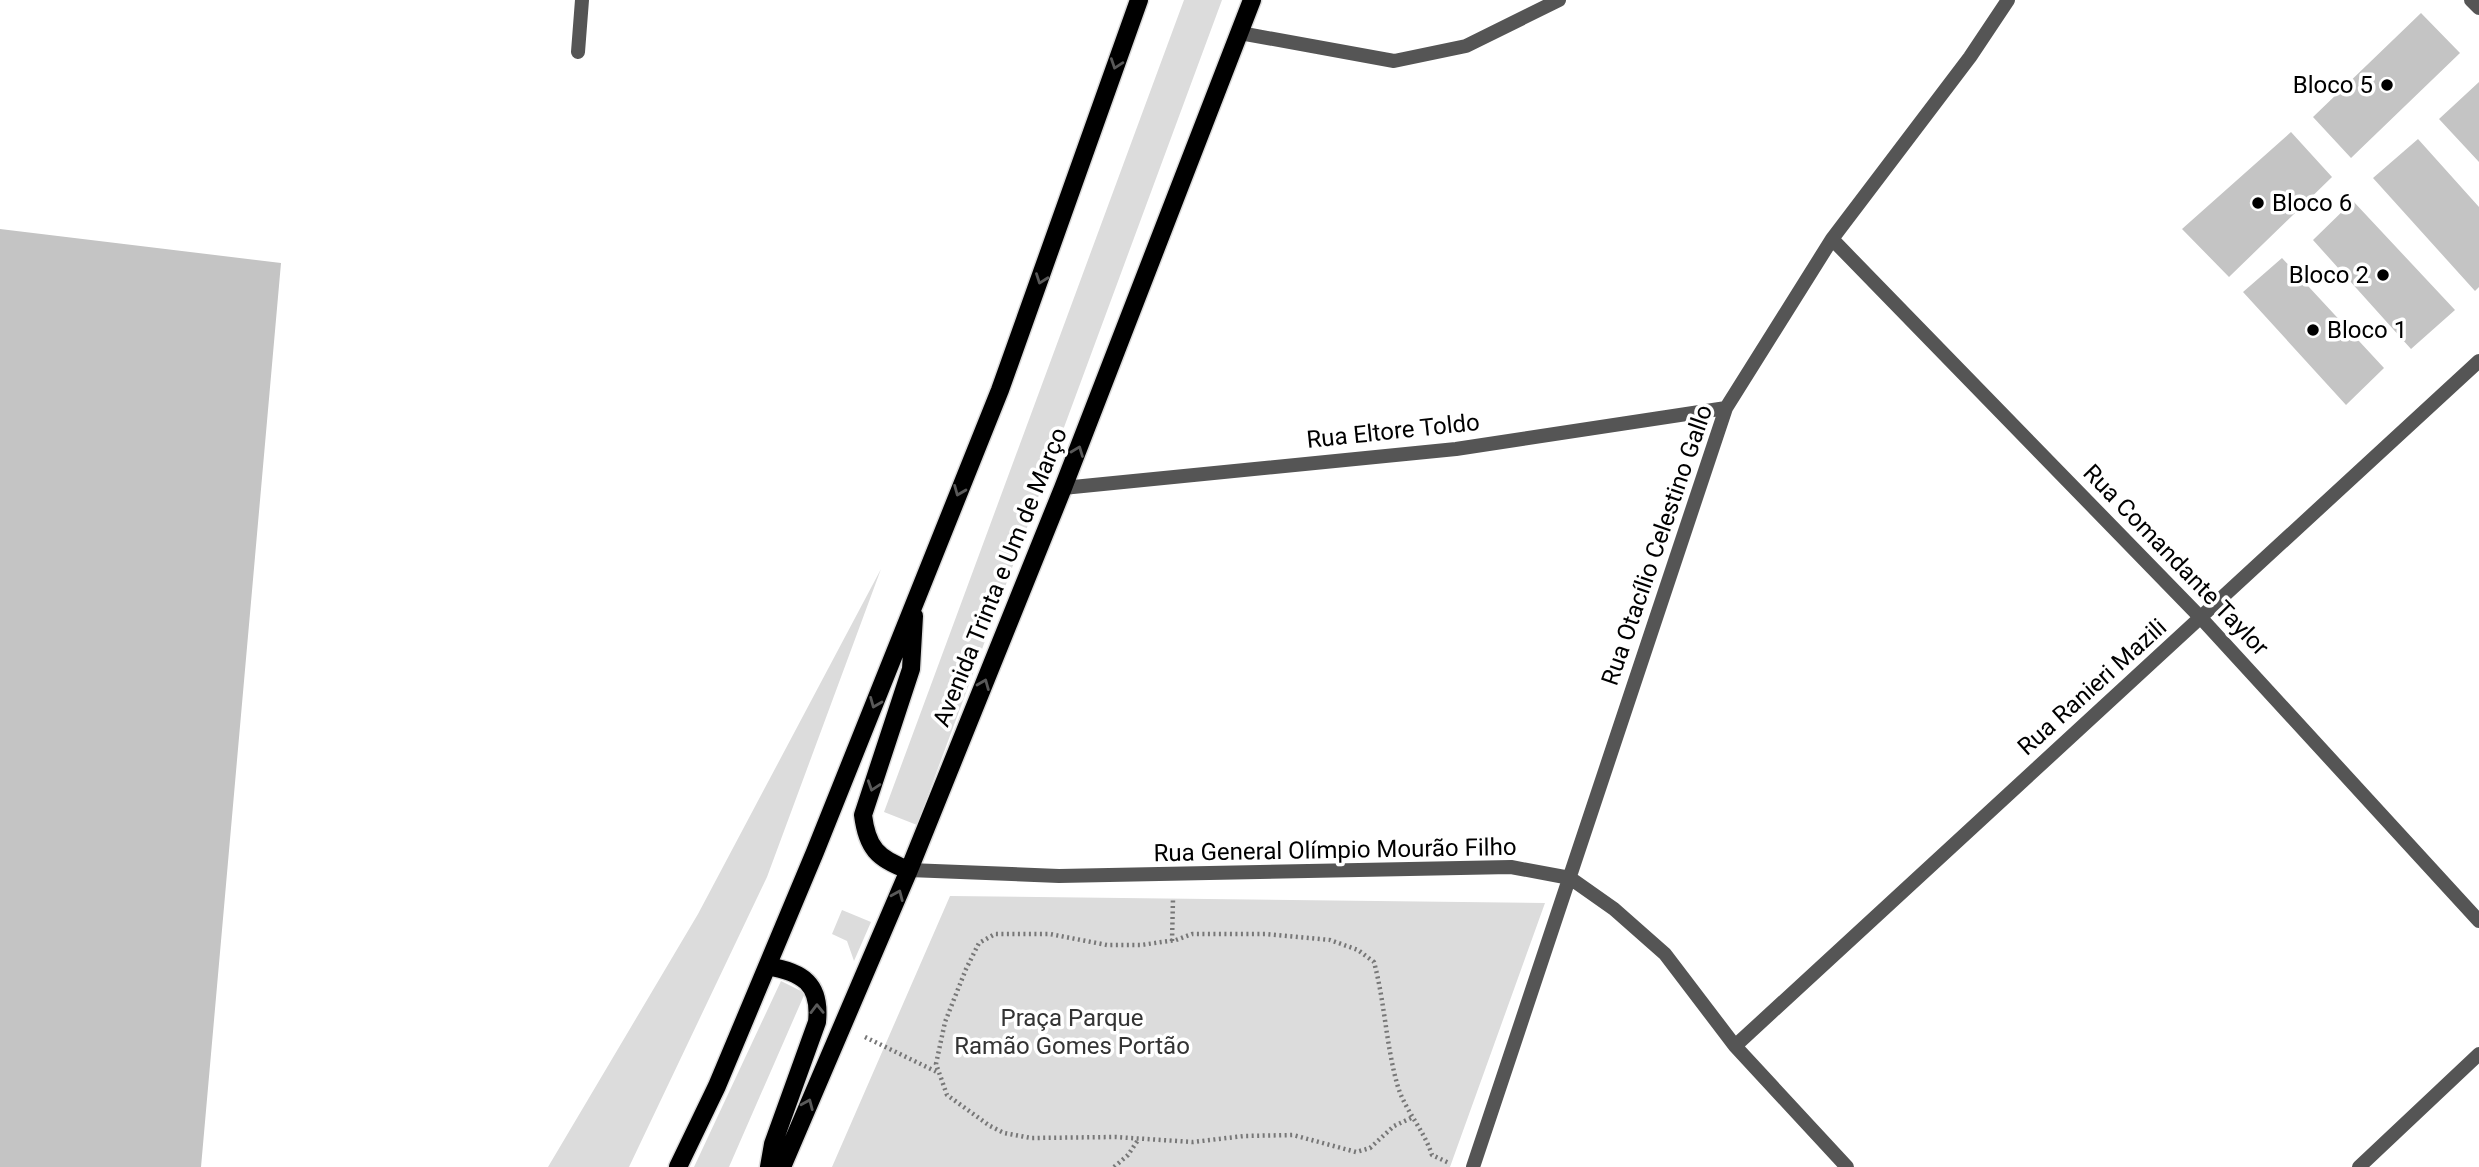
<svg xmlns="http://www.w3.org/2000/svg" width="2479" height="1167" viewBox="0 0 2479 1167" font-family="Roboto,sans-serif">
	<rect width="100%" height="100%" fill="#fff"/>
	<path fill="#dcdcdc" d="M1184,0H1222L917,825L884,812Z
		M881,569L767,877L629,1167H548L698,914Z
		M950,896L1545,903L1450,1167H832Z
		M842,910L871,922L854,961L847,941L832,934Z
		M781,981L805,993L729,1167H694Z"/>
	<path fill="#c4c4c4" d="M2421,13L2460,53L2351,158L2313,117Z
		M2479,82V162L2439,119Z
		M2291,132L2332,177L2229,277L2182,229Z
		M2418,139L2479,207V287L2475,291L2373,178Z
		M2353,201L2455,310L2411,349L2313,240Z
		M0,229L281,263L201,1167H0Z
		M2282,258L2384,368L2346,405L2243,292Z"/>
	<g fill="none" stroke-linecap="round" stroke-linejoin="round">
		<defs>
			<path id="primary" d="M909,870C877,859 867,847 863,815L911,669L914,616
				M767,966C803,972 821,984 817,1022L773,1144L769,1167
				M678,1167L717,1086L815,852L1000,390L1139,0
				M782,1167L909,870L1063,488L1252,0"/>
		</defs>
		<use href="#primary" stroke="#dbdbdb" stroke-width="21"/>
		<path stroke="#777" stroke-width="4.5" stroke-dasharray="2 3.5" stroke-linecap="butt" d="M1172,941L1173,899
			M865,1037L939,1073
			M1411,1118L1394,1126L1370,1148L1356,1152L1293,1135L1244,1136L1193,1142L1115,1137L1031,1138L1004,1133L990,1126L947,1095L936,1064L945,1022L966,969L979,943L995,934H1050L1107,945H1141L1176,940L1192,934H1265L1330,940L1358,950L1374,962C1385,1003 1386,1046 1398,1087C1406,1112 1424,1130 1432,1155L1449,1163
			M1114,1167L1128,1155L1138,1140"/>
		<path stroke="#555" stroke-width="14" d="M578,52L582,0"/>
		<path stroke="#555" stroke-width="14" d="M2471,0L2479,8
			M1240,33L1394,61L1466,46L1559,0
			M1832,239L2201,618L2479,921
			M1063,488L1456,449L1726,408
			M909,870L1059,876L1511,867L1570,878L1614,909L1665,954L1735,1046L1847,1167
			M1735,1046L2479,361
			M1473,1167L1726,408L1832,239L1970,57L2008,0
			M2359,1167L2479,1054"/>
		<use href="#primary" stroke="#000" stroke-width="18"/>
	</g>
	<defs><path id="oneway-chevron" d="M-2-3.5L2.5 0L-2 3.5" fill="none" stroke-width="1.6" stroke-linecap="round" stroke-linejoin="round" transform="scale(1.75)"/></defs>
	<g stroke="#595959">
		<use href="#oneway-chevron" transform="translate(1116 64) rotate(109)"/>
		<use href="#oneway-chevron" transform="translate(1041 279) rotate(110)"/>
		<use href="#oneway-chevron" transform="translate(1078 451) rotate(-69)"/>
		<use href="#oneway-chevron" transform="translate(959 491) rotate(112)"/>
		<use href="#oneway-chevron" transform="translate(984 684) rotate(-68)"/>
		<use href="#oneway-chevron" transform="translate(875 703) rotate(112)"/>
		<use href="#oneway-chevron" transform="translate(873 786) rotate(108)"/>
		<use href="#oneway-chevron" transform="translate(898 895) rotate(-67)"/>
		<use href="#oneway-chevron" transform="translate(817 1009) rotate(-91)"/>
		<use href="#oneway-chevron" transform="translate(808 1104) rotate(-67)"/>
	</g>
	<g fill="#000" stroke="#fff" stroke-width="2.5">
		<circle cx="2387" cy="85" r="7"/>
		<circle cx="2258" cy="203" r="7"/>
		<circle cx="2383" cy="275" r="7"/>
		<circle cx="2313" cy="330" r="7"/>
	</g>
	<g text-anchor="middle" stroke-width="7" stroke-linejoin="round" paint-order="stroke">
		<g font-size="24" fill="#000" stroke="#fff" text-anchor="end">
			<text x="2373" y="93">Bloco 5</text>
			<text x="2272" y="211" text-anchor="start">Bloco 6</text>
			<text x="2369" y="283">Bloco 2</text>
			<text x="2327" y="338" text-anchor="start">Bloco 1</text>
		</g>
		<g font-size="24" fill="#000" stroke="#fff">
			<text transform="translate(1393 431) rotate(-6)" y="8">Rua Eltore Toldo</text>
			<text transform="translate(1657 545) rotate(-71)" y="8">Rua Otacílio Celestino Gallo</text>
			<text transform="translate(2176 560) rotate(46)" y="8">Rua Comandante Taylor</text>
			<text transform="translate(1000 577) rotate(-68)" y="8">Avenida Trinta e Um de Março</text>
			<text transform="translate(2092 687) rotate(-42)" y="8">Rua Ranieri Mazili</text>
			<text transform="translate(1335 850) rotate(-1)" y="8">Rua General Olímpio Mourão Filho</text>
		</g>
		<g font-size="24" fill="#333" stroke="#fff">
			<text x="1072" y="1026">Praça Parque<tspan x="1072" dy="28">Ramão Gomes Portão</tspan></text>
		</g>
	</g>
</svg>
